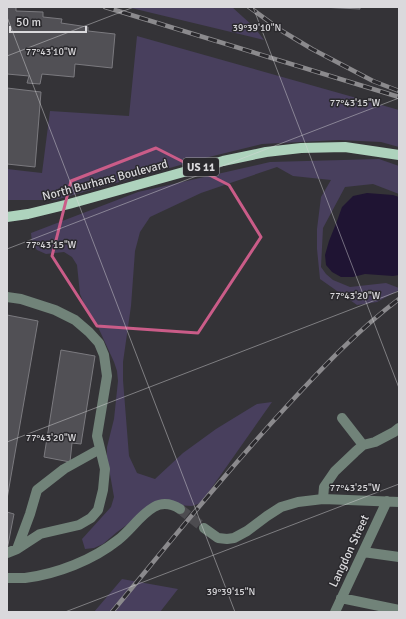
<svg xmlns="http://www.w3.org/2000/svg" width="406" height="619" viewBox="0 0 406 619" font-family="Signika,sans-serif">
	<rect width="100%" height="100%" fill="#343337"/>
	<path fill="#483f5d" d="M127,7H232L254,27L264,40Z
		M137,36L399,110V147L381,142L339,140L262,144L209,157L55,200H7V169L42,173L50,111L129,116Z
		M379,159L399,166V194L373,184L345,187L323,228L321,267L326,274L333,280L350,287L386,283L399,288V290L377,302L357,305L320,279L317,249V229L321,197L331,180L293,176L277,167L201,193L150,217L140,232L135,251L131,306L123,362V380L129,456L137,473L155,479L183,453L216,429L257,404L272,402L201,503L192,506L156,504L117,532L103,544L94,548L85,549L82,539L111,507L114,497L107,457V447L114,419L118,381L117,371L114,362L98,327L87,311L80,294L77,265L72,257L64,252L46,254L37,250L32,243L31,233L138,192L270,162Z
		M122,579L178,589L160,612H94Z"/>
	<path fill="#1f1433" d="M367,193L393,195L399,197V275L393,276L365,274L353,277H341L332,272L326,265L325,255L329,241L337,221L342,207L353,196Z"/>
	<path fill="#515055" stroke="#7b7a7f" d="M7,7H16V11L43,12V17L62,19L61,23L88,27V31L115,34L112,68L75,64L74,77L42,74L40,84L27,83L29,76L7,74Z
		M321,7H360V9Z
		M7,88L41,92L35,167L7,164Z
		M7,315L38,321L7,499Z
		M61,350L95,356L81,444L72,443L70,462L44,457Z
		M7,512L14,514L7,550Z"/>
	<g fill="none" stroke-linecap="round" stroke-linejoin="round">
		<path stroke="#4d4c50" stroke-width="10" stroke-dasharray="10 5" stroke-linecap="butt" d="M180,509L204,528"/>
		<path stroke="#718379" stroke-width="10" d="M7,297L21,299L55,310L75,320L89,332L99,343L104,355L107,376L97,436L105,469L103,490L98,510L91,518L79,525L40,534L17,549L7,553
			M342,418L363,445
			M323,499L324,487L335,471L355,452L363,445L375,442L394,432L399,428
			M204,528L218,538L227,539L234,538L247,531L267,516L281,507L298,502L323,499L399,502
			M17,549L30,514L37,490L64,469L100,449
			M363,552L399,557
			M7,578C13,578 19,578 25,578C57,574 93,560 118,540C131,530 140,515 154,507C163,502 172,504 180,509
			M341,598L399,610
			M335,612L387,501"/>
		<path stroke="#aed3bd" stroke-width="10" d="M7,217L28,214L69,204L223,161L266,152L301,148L345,147L399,155"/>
		<defs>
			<path id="rail" d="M105,7L399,97
				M249,7L282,31L312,49L373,81L399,91
				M112,612C170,542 226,472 287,406C322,368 358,330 399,299"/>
		</defs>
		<use href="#rail" stroke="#8b8a8d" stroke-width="4.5"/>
		<use href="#rail" stroke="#2a292d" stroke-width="3" stroke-dasharray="9" stroke-linecap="butt"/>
	</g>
	<path fill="none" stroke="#ca5c88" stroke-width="3" stroke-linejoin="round" d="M156,148L229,185L261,237L198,333L97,326L52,256L71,181Z"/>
	<path fill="none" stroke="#dad9dc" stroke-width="1" stroke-opacity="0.45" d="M253,7L399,388M7,17L235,612M7,56L134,7M7,249L399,98M7,442L399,291M65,612L399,484"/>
	<g text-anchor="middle" stroke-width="3" stroke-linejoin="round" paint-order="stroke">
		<rect fill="#2a292d" stroke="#a5a4a8" stroke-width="1" x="183" y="158" width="36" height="18" rx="3"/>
		<g font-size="11" font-weight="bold" fill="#dad9dc">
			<text x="201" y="171">US 11</text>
		</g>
		<g font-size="12" fill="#dad9dc" stroke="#2a292d">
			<text transform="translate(105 180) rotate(-15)" y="4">North Burhans Boulevard</text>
			<text transform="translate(349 551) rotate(-65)" y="4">Langdon Street</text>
		</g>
	</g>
	<g font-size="10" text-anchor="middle" fill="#dad9dc" stroke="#2a292d" stroke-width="3" stroke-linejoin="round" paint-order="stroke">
		<text x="257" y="31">39°39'10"N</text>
		<text x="51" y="55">77°43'10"W</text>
		<text x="355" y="106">77°43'15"W</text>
		<text x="51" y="248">77°43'15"W</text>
		<text x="355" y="299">77°43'20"W</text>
		<text x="51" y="441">77°43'20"W</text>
		<text x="355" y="491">77°43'25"W</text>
		<text x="231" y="595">39°39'15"N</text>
	</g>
	<rect width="406" height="619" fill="none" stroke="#dad9dc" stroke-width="16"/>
	<path d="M10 26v6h76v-6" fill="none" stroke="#dad9dc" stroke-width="2"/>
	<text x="16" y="26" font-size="12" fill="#dad9dc" stroke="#2a292d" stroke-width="3" paint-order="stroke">50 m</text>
</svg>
